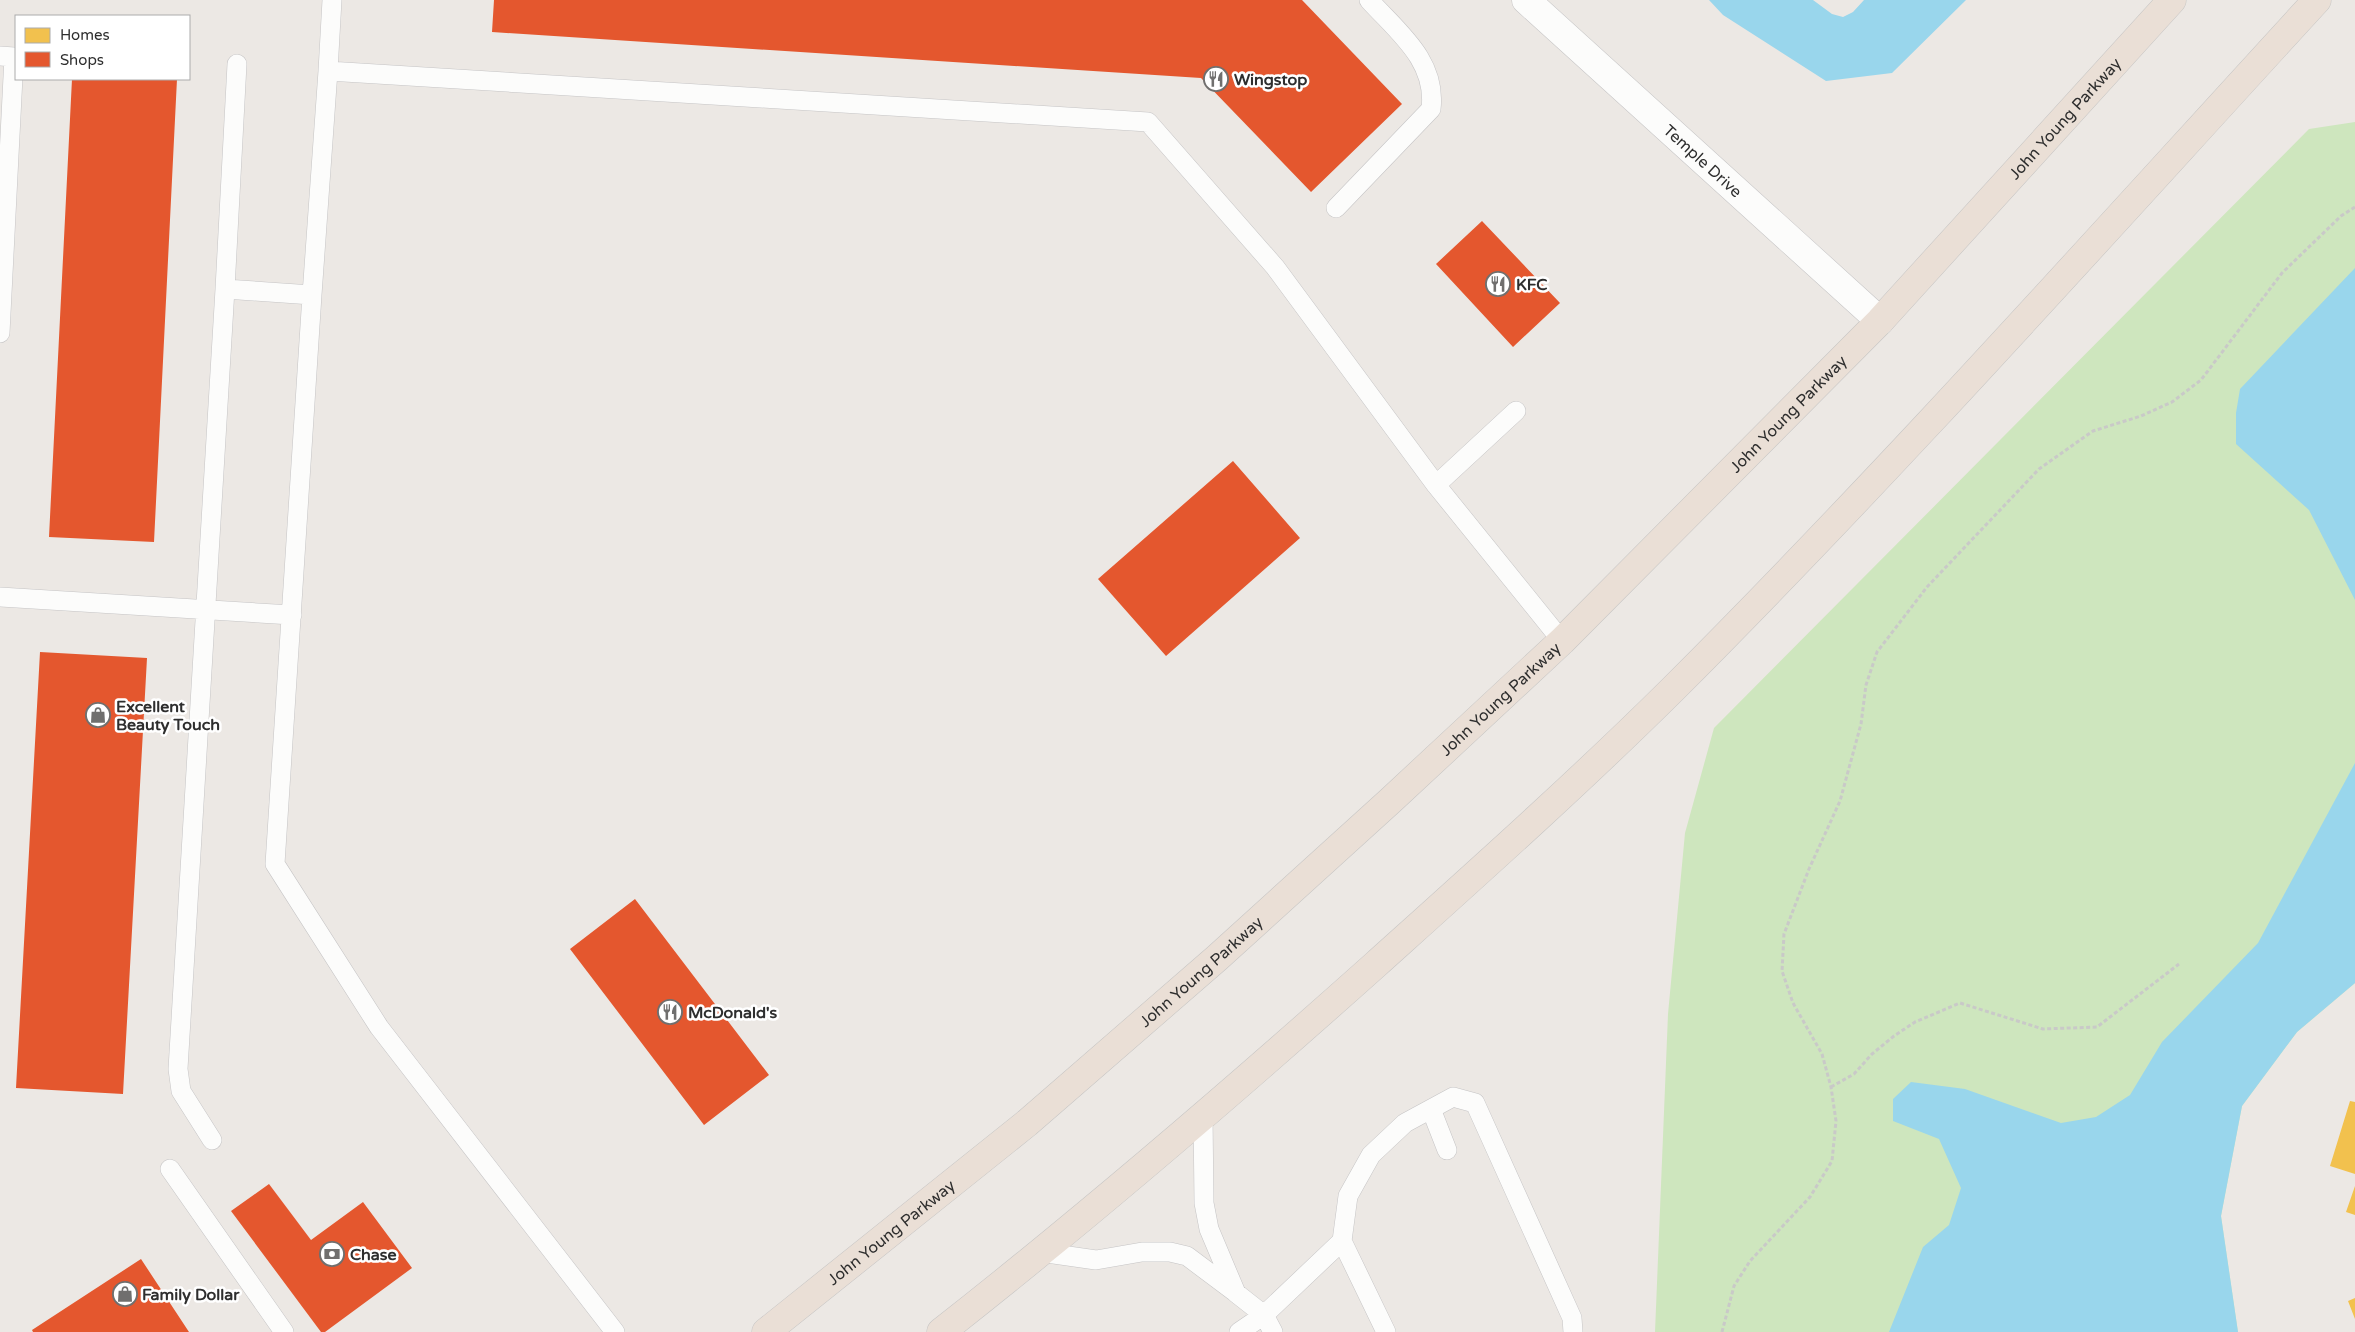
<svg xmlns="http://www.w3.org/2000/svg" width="2355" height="1332" viewBox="0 0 2355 1332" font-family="'Varela Round',sans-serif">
	<rect width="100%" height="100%" fill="#ece8e4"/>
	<path fill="#cee6be" d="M2355,122V983L2297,1032L2242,1106L2221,1216L2238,1332H1655L1668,1014L1685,833L1714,728L2309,129Z"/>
	<path fill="#99d6ec" d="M1709,0H1813L1832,14L1843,17L1853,12L1864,0H1966L1892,73L1826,81L1723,15Z
		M2355,268V600L2309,510L2236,444V413L2240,389Z
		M2355,763V983L2297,1032L2242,1106L2221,1216L2238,1332H1889L1923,1247L1949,1225L1961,1188L1939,1139L1893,1121V1099L1911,1082L1965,1089L2061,1123L2096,1117L2130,1095L2162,1042L2258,943Z"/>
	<path fill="#f2c14e" d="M2350,1101L2355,1102V1174L2330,1166Z
		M2355,1186V1215L2346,1212Z
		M2355,1298V1319L2348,1301Z"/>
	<path fill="#e4572e" d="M494,0H1302L1402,104L1311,192L1201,78L492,32Z
		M72,79H177L154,542L49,537Z
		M1482,221L1560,303L1513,347L1436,264Z
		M1233,461L1300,538L1166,656L1098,579Z
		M40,652L147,658L123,1094L16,1088Z
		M635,899L769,1075L704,1125L570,949Z
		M269,1184L311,1240L363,1202L412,1268L325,1332H321L231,1211Z
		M141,1259L189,1332H33L32,1330Z"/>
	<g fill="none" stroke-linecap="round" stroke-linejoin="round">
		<defs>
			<path id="lane" d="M0,56L14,57L0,333
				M237,64L225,289L312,295
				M328,71L332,0
				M1336,208L1431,109C1437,61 1398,32 1369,0
				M1436,485L1516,411
				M0,597L292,615
				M1431,1109L1447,1150
				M1203,1115L1204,1203L1209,1229L1236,1293L1264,1315L1342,1241
				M212,1140L181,1091L178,1069L225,289
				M170,1169L284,1332
				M1040,1252L1096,1260L1142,1252H1170L1187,1256L1235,1292
				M615,1332L379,1027L275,864L312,295L328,71L1148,122L1275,267L1436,485L1562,641
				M1239,1332L1264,1315L1273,1332
				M1386,1332L1342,1241L1348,1196L1371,1155L1405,1123L1453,1097L1475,1103L1572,1318L1573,1332"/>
			<g id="street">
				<path id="s1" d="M1526,0L1880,321"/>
			</g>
			<g id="highway">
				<path id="s2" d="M766,1332L1027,1123L1217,958L1390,801L1562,641L1880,321L2172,0"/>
				<path d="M941,1332C1090,1215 1234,1091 1375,965C1475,875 1576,785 1672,690C1895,467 2104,232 2317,0"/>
			</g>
		</defs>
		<use href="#lane" stroke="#c5c4c5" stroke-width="20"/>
		<use href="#street" stroke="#c5c4c5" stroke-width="29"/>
		<use href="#highway" stroke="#c6c5c4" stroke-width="29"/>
		<path stroke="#c9c9c8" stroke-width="3" stroke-dasharray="4 2.5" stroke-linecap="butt" d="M1831,1087L1854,1074L1872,1054L1894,1036L1915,1022L1960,1003L2043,1029L2097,1027L2179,964
			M1722,1332L1734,1286L1750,1261L1810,1197L1832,1161L1836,1121L1831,1087L1822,1054L1793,1003L1782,971L1784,934L1809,869L1840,801L1861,724L1866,685L1877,652L1927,587L2039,469L2093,431L2141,416L2172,402L2201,380L2282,273L2341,216L2355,207"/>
		<use href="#lane" stroke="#fcfcfb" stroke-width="19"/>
		<use href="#street" stroke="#fcfcfb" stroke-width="28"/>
		<use href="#highway" stroke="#eadfd6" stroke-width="28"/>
	</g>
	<defs>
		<symbol id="restaurant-ring" viewBox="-11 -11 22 22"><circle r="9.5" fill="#fff" stroke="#706f6e" stroke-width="1.5"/><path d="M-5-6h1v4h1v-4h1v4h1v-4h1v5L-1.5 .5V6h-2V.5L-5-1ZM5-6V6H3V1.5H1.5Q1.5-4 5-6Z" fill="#706f6e"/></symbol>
		<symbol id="shop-ring" viewBox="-11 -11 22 22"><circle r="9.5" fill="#fff" stroke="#706f6e" stroke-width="1.5"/><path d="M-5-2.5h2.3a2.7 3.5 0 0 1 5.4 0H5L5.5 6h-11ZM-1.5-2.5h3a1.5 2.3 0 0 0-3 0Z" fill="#706f6e"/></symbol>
		<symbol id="bank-ring" viewBox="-11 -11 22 22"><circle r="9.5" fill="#fff" stroke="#706f6e" stroke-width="1.5"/><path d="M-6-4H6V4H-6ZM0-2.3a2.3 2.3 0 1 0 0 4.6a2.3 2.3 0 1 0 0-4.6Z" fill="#706f6e"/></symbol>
	</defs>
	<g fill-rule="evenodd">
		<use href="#restaurant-ring" x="1202" y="65" width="28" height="28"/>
		<use href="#restaurant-ring" x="1484" y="270" width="28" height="28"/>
		<use href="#shop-ring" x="84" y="701" width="28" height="28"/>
		<use href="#restaurant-ring" x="656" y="998" width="28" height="28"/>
		<use href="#bank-ring" x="318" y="1240" width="28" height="28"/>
		<use href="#shop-ring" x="111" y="1280" width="28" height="28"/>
	</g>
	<g text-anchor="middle" stroke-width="5" stroke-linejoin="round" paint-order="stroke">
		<g font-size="16" font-weight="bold" fill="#2e2e2e" stroke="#fff" text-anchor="start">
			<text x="1234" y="85">Wingstop</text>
			<text x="1516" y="290">KFC</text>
			<text x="116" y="712">Excellent<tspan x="116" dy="18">Beauty Touch</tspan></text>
			<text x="688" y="1018">McDonald's</text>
			<text x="350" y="1260">Chase</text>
			<text x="142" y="1300">Family Dollar</text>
		</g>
		<g font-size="16" fill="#2e2e2e" stroke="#fff">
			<text dy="6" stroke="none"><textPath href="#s2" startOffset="1780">John Young Parkway</textPath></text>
			<text dy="6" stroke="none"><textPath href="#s1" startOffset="239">Temple Drive</textPath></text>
			<text dy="6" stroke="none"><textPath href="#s2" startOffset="1375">John Young Parkway</textPath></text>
			<text dy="6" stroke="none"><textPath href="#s2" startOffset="970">John Young Parkway</textPath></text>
			<text dy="6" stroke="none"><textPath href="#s2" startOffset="565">John Young Parkway</textPath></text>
			<text dy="6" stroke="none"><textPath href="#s2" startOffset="160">John Young Parkway</textPath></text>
		</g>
	</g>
	<rect x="15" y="15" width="175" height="65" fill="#ffffff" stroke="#ababab"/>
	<rect x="25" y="28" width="25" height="15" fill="#f2c14e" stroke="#ababab"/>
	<text x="60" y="40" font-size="15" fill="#2e2e2e">Homes</text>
	<rect x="25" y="52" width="25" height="15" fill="#e4572e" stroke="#ababab"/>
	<text x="60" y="65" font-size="15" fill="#2e2e2e">Shops</text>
</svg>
